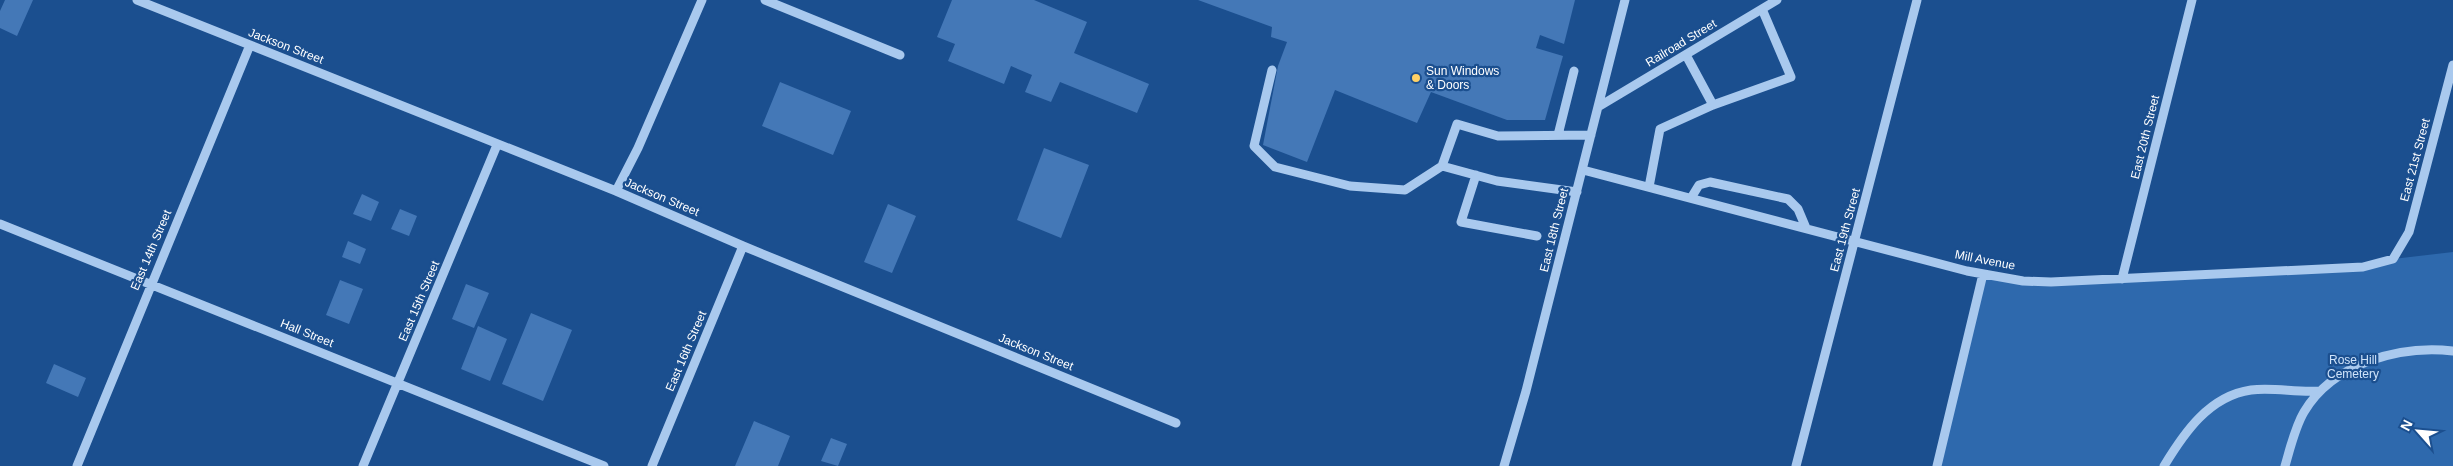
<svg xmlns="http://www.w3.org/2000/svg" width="2453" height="466" viewBox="0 0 2453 466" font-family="Arial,sans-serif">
	<rect width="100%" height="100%" fill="#1b4f8f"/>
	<path fill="#2e69ad" d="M2453,252V466H1937L1983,274L2023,281L2363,267L2393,259Z"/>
	<path fill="#4478b7" d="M5,0H33L17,36L0,28V11Z
		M952,0H1034L1087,22L1074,53L1149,84L1137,113L1060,82L1051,102L1025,92L1032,75L1011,66L1004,84L948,61L955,44L937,37Z
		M1198,0H1575L1564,44L1540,35L1536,48L1563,56L1545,120H1507L1431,92L1417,123L1335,90L1307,162L1263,145L1278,66L1287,42L1271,37L1272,27Z
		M780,82L851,111L833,155L762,126Z
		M1044,148L1089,165L1061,238L1017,220Z
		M362,194L379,202L371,221L353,214Z
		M888,204L916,216L892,273L864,262Z
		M400,209L417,216L409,236L391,229Z
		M348,241L366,249L360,264L342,257Z
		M340,280L363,289L349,324L326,315Z
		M466,284L489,293L474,328L452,319Z
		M531,313L572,330L543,401L502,384Z
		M478,326L507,339L490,381L461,369Z
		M54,364L86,378L78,397L46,383Z
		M754,421L790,436L778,466H735Z
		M831,438L847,444L838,466L821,461Z"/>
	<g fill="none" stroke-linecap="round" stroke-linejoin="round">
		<path stroke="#a9c9ee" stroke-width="9" d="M137,0L616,191L743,246L1176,423
			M765,0L900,55
			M1686,55L1713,105
			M1272,70L1254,146L1275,167L1350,186L1405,190L1442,166L1457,124L1498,136L1591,135
			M1598,107L1777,0
			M1558,135L1574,71
			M1442,166L1497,181L1577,192
			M1583,170L1967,271L2023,281L2051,282L2363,267L2393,259L2409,232L2453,65
			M1476,175L1461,222L1537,236
			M1649,187L1660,129L1713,105L1791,77L1762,9
			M616,191L638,148L702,0
			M1691,198L1699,185L1710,182L1788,199L1798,209L1806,228
			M0,224L604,466
			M2122,279L2192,0
			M77,466L250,45
			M363,466L497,145
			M652,466L743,246
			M1504,466L1526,391L1625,0
			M1796,466L1917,0
			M1937,466L1983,274
			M2164,466C2184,433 2209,396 2251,390C2274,387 2297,393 2320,391
			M2285,466C2290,449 2295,427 2304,412C2333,363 2400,345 2453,351"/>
	</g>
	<circle fill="#ffd166" stroke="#1b4f8f" stroke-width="2" cx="1416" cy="78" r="5"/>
	<g text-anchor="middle" stroke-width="4.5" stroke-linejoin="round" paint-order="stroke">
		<g font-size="12" fill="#fff" stroke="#1b4f8f">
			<text transform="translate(1681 43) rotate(-31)" y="4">Railroad Street</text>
			<text transform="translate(286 46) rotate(21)" y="4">Jackson Street</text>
			<text transform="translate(2145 137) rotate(-76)" y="4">East 20th Street</text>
			<text transform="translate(2415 160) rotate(-75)" y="4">East 21st Street</text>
			<text transform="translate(662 197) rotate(23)" y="4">Jackson Street</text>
			<text transform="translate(1554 230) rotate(-76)" y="4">East 18th Street</text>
			<text transform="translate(1845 230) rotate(-75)" y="4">East 19th Street</text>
			<text transform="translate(151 250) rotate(-67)" y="4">East 14th Street</text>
			<text transform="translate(1985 260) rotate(11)" y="4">Mill Avenue</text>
			<text transform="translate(419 301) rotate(-67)" y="4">East 15th Street</text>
			<text transform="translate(307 333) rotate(22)" y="4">Hall Street</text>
			<text transform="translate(686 351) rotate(-67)" y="4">East 16th Street</text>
			<text transform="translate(1036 352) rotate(22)" y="4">Jackson Street</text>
		</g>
		<g font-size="12" fill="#fff" stroke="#1b4f8f" text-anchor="start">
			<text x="1426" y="75">Sun Windows<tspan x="1426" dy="14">&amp; Doors</tspan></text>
		</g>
		<g font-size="12" fill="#cfe3fa" stroke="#1b4f8f">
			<text x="2353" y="364">Rose Hill<tspan x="2353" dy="14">Cemetery</tspan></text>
		</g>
	</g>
	<g transform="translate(2418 431) rotate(297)" stroke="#1b4f8f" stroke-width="4" paint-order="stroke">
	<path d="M0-4L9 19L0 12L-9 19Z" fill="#ffffff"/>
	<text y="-8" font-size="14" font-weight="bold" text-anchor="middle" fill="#ffffff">N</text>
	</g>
</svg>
